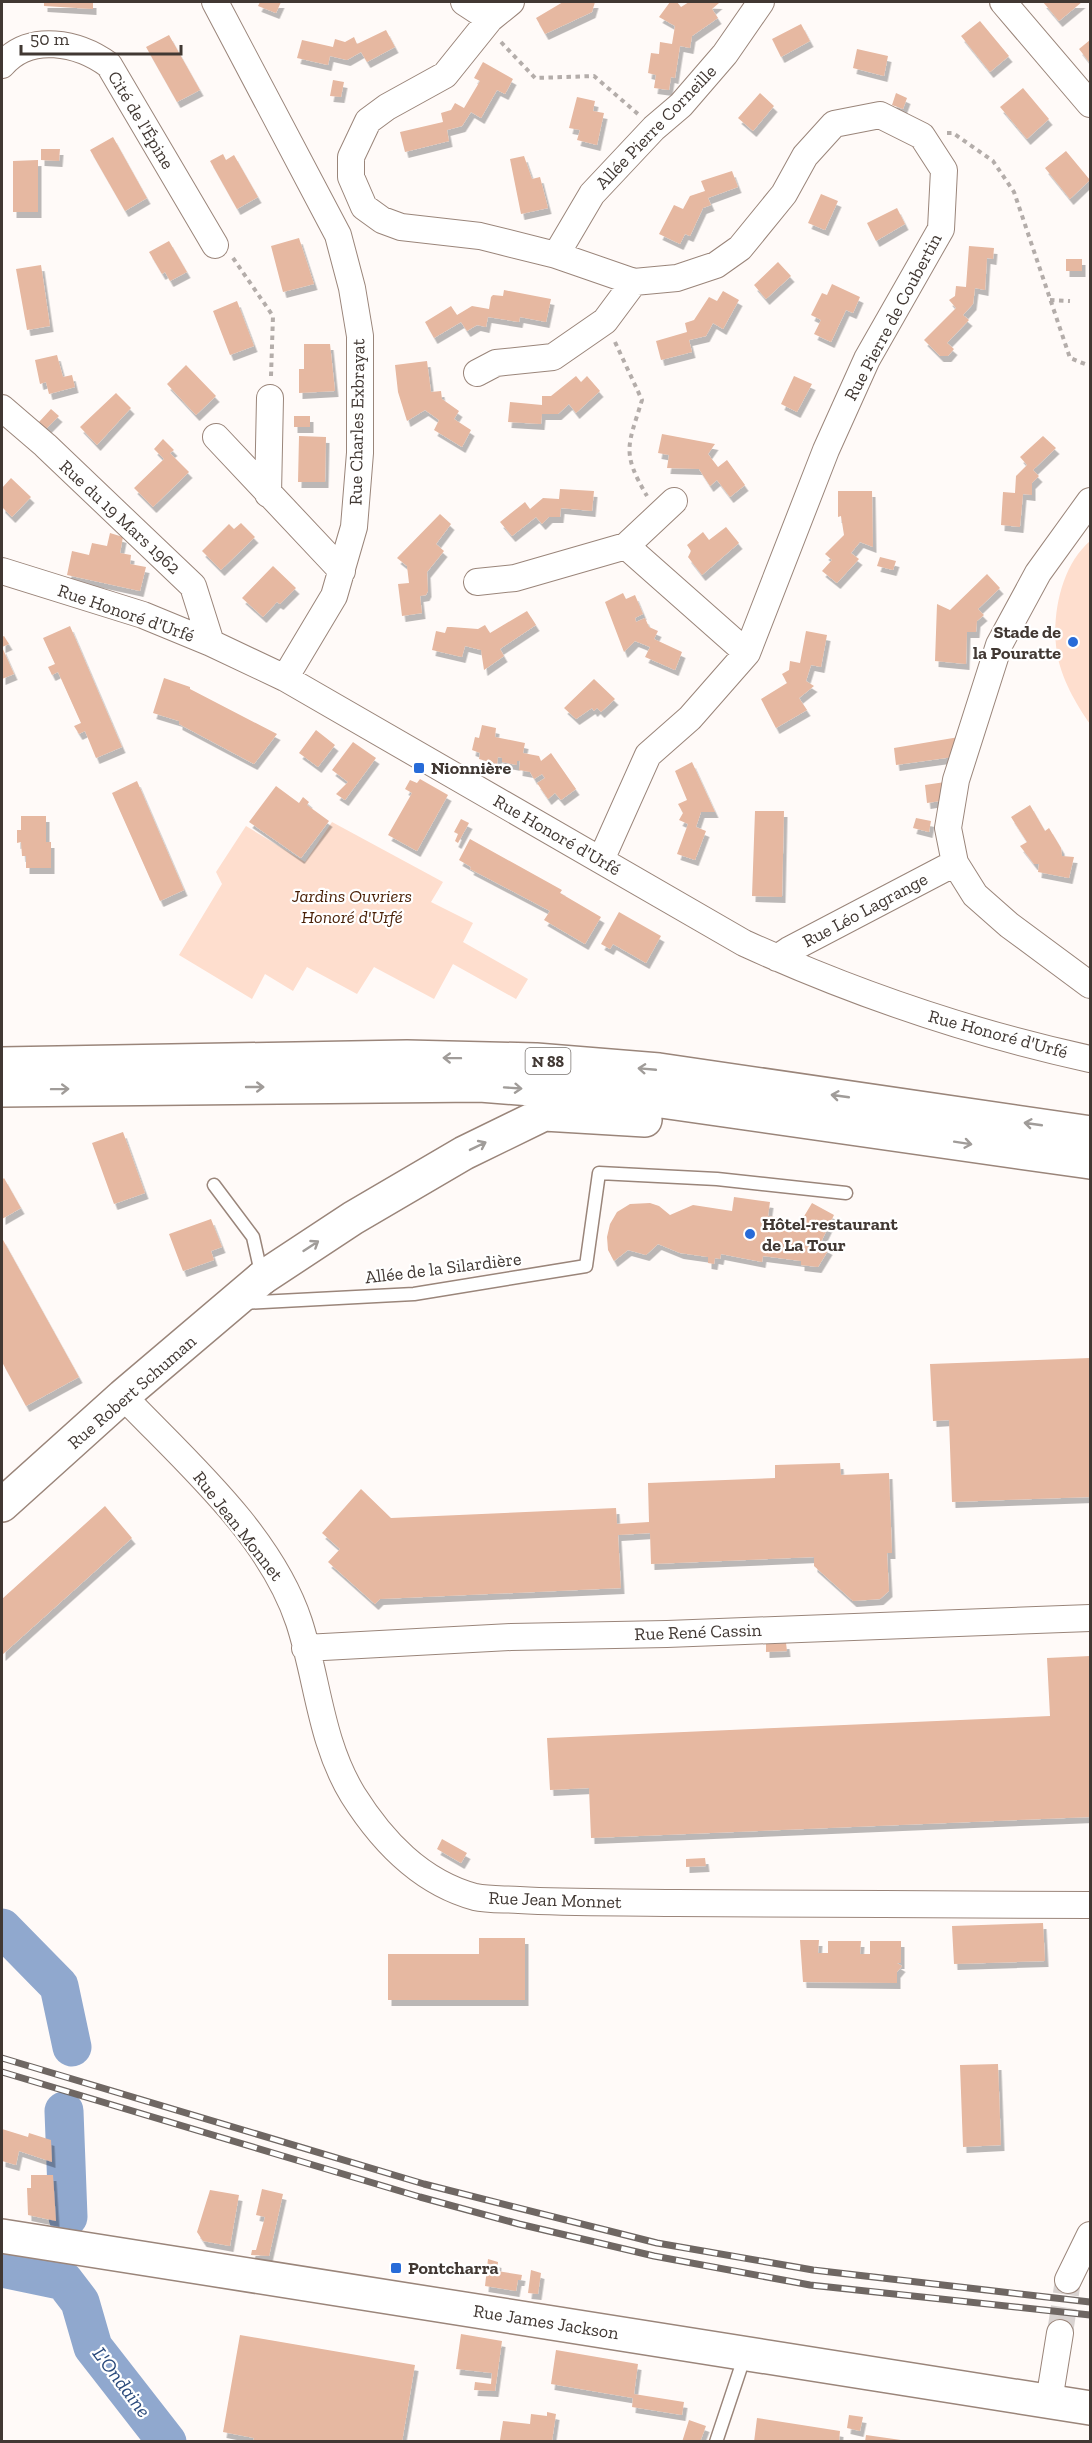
<svg xmlns="http://www.w3.org/2000/svg" width="1092" height="2443" viewBox="0 0 1092 2443" font-family="'Zilla Slab',serif">
	<defs>
		<filter id="shadow"><feDropShadow dx="3.5" dy="6" stdDeviation="0" flood-color="#0004"/></filter>
	</defs>
	<rect width="100%" height="100%" fill="#fffaf8"/>
	<path fill="#fedece" d="M1090,541V724C1076,704 1061,678 1057,653C1051,616 1061,566 1090,541Z
		M332,822L443,882L431,902L473,923L463,942L528,979L516,999L453,964L434,999L374,967L357,994L307,967L293,991L265,974L252,999L179,955L222,884L216,872L246,826L305,862Z"/>
	<g fill="none" stroke-linecap="round" stroke-linejoin="round">
		<path stroke="#90a8ce" stroke-width="39" d="M2,1928L59,1986L72,2047
			M64,2111L68,2217
			M2,2268L64,2281L80,2302L93,2347L167,2442"/>
	</g>
	<path fill="#e6b8a1" filter="url(#shadow)" d="M44,2H93V9L44,6Z
		M260,2H281L276,13L258,6Z
		M563,2H595L592,12L545,34L536,18Z
		M670,2H677L681,7L689,2L719,3L712,9L718,18L692,36L690,48L680,46L675,78L671,77L669,90L654,88L656,75L648,73L651,53L659,54L660,42L672,44L675,26L659,17Z
		M1043,2H1082L1059,21Z
		M980,21L1009,56L990,72L961,36Z
		M801,24L810,41L781,57L772,39Z
		M386,30L395,47L367,62L361,52L347,60L330,56L328,65L297,58L302,40L333,47L335,39L345,42L354,37L357,44Z
		M169,35L200,90L177,102L146,47Z
		M1090,40V63L1079,49Z
		M857,49L888,56L884,76L853,68Z
		M483,62L513,79L505,94L497,90L481,118L471,112L462,126L447,130L449,141L405,152L400,132L443,122L441,113L451,110L455,103L464,108L480,81L474,78Z
		M333,80L344,82L341,97L330,96Z
		M1023,88L1049,119L1027,139L1000,107Z
		M760,93L774,106L753,131L738,118Z
		M896,93L907,98L903,109L892,105Z
		M577,97L595,101L593,111L604,113L597,145L577,140L580,130L569,128Z
		M113,137L147,198L125,211L90,150Z
		M41,149H60L59,161L41,160Z
		M1066,151L1090,180L1070,199L1045,168Z
		M223,154L226,160L234,155L258,197L237,209L210,161Z
		M524,156L532,179L540,177L548,208L521,214L510,159Z
		M38,160V212H13V161Z
		M732,171L738,187L708,198L711,205L703,208L690,236L685,234L680,244L659,234L674,205L683,209L690,196L705,191L701,181Z
		M821,194L838,201L825,230L808,223Z
		M897,208L905,224L876,241L867,223Z
		M299,238L314,284L283,292L271,246Z
		M169,241L187,272L170,281L165,272L162,274L149,252Z
		M969,246L994,248L993,259L987,258L985,290L975,288L973,304L963,315L969,320L947,343L954,349L948,356H940L924,340L956,308L949,300L955,296L956,286L966,287Z
		M1066,259H1082V271H1066Z
		M778,262L791,276L766,299L754,285Z
		M41,265L50,326L27,330L16,269Z
		M832,284L860,297L853,313L846,310L831,342L814,334L821,320L811,315L822,293L827,295Z
		M504,290L551,299L546,322L520,317L519,322L488,317L486,327L477,325L467,331L461,322L434,338L425,322L451,306L457,315L472,306L489,309L491,297L493,295L503,296Z
		M723,291L739,300L723,329L713,323L706,336L689,340L692,352L661,360L656,341L687,332L685,323L694,320L709,297L717,301Z
		M237,301L254,346L230,355L213,311Z
		M304,344H330L335,391L299,393V369H304Z
		M57,355L63,377L72,375L75,387L49,394L46,382L40,384L35,360Z
		M427,361L431,392L441,391L442,399L459,411L454,419L471,430L462,447L434,430L439,420L425,410L407,421L398,392L395,365Z
		M186,365L216,396L196,415L167,384Z
		M576,376L581,382L587,376L600,391L576,413L569,404L558,414H542L541,424L508,422L510,402L542,405V396H551Z
		M794,376L812,384L797,412L781,404Z
		M116,393L131,408L97,445L80,427Z
		M51,409L59,416L46,429L39,422Z
		M294,416H310V427H294Z
		M662,434L715,444L708,454L718,467L727,460L745,485L730,497L717,480L710,486L699,469L667,468L669,455L658,453Z
		M299,436L326,437L325,482H298Z
		M1043,436L1056,448L1033,470L1039,476L1032,483V495L1023,494L1020,527L1001,525L1003,492L1015,493L1016,476L1027,465L1020,457Z
		M163,439L174,450L170,453L189,472L153,507L134,488L164,459L154,449Z
		M11,478L31,497L12,517L2,507V488Z
		M560,489L594,491L592,511L561,508L560,517H549L542,524L536,517L512,536L500,522L525,502L530,509L543,498L559,499Z
		M838,491H872L873,547L860,542L851,553L859,559L837,583L822,571L832,560L825,554L844,535L841,516L838,517Z
		M440,514L451,524L436,544L444,551L427,572L428,591L426,595L420,596L422,613L402,616L398,584L409,583L407,566L397,558Z
		M241,523L255,537L221,570L202,551L229,524L234,529Z
		M726,527L739,543L702,575L688,557L691,551L687,545L703,532L709,540Z
		M110,533L123,537L120,553L131,555L130,564L146,567L140,591L67,575L72,551L89,555L92,543L107,546Z
		M880,557L896,561L893,570L877,566Z
		M273,566L296,588L280,604L277,602L263,617L242,598Z
		M987,574L1000,588L978,609L984,615L977,621L976,632H967L966,664L935,661L937,604L950,610Z
		M623,593L626,599L635,595L643,614L635,618L636,622L645,618L649,627L658,631L654,639L682,652L675,670L645,657L650,647L635,641L624,652L605,602Z
		M527,611L536,625L500,649L504,656L484,670L481,650L465,646L462,657L432,650L436,631L445,633L447,627H451L478,629L485,625L490,633Z
		M70,626L122,747L96,758L85,731L79,734L74,726L81,723L58,672L52,675L48,667L55,664L43,638Z
		M806,631L827,635L821,667L811,665L806,681L814,686L799,698L807,710L776,728L761,699L787,683L782,674L789,670L790,661L800,663Z
		M4,636L9,644L2,647L14,674L2,679V637Z
		M164,678L190,687V689L277,734L254,764L179,724V721L153,713Z
		M594,679L615,699L601,712L597,708L594,711L592,708L576,719L564,708Z
		M482,725L496,728L495,737L525,743L523,753L539,756L541,761L551,753L576,789L561,800L555,793L548,799L537,783L545,778L542,774L534,779L530,772L519,770L520,761H517V765L502,762V758L498,757L497,764L479,759L480,753L472,750L475,737L479,738Z
		M316,730L335,745L318,767L299,753Z
		M959,737L953,757L896,765L894,748Z
		M353,742L376,758L345,800L336,794L348,782L332,770Z
		M692,762L715,812H701L696,827L706,831L695,860L677,854L688,824L679,820L683,813L678,804L687,800L675,771Z
		M420,779L448,795L417,851L388,835L412,793L405,789L410,780L417,783Z
		M137,781L184,890L160,901L112,793Z
		M945,782L940,801L927,803L925,785Z
		M276,786L299,803L303,797L309,802L307,805L329,821L301,858L249,822Z
		M1030,805L1045,831L1049,828L1061,848L1062,856L1074,857L1069,878L1038,872L1039,864H1034L1020,846L1027,842L1011,817Z
		M755,811H784L782,897L752,896Z
		M21,816H46V842H51V868H26V856H22L21,842L17,843V830H21Z
		M916,818L931,821L929,832L913,828Z
		M461,819L469,823L458,843L455,841L458,834L454,832Z
		M470,839L562,890L560,893L601,917L585,944L544,920L550,911L470,869L471,867L459,860Z
		M619,912L661,936L646,963L613,944L610,949L601,944Z
		M123,1132L145,1193L114,1204L92,1143Z
		M4,1178L21,1208L2,1219V1180Z
		M734,1197L770,1202L768,1216L789,1219L788,1222L800,1223L812,1203L834,1215L820,1244L829,1249L818,1267L801,1265V1261L763,1256L762,1262L721,1254L720,1259L715,1258L714,1264L708,1263V1257L680,1253L658,1244L646,1255L628,1250L614,1261L608,1250L607,1237L610,1224L617,1212L630,1204L650,1203L659,1206L670,1215L693,1205L732,1211Z
		M211,1219L222,1247L211,1251L214,1260L183,1271L169,1234Z
		M2,1238L79,1377L26,1406L2,1362Z
		M1090,1358V1497L952,1502L949,1420L933,1421L930,1364Z
		M840,1463L841,1475L889,1473L892,1553H887L889,1591L880,1599L853,1601L814,1566V1557L651,1564L650,1533L618,1535L621,1588L380,1599L375,1604L328,1562L340,1549L322,1533L361,1489L391,1518L616,1508L617,1524L649,1522L648,1483L775,1478V1465Z
		M105,1506L132,1538L2,1655V1599Z
		M786,1643L787,1651L766,1652V1644Z
		M1090,1656V1817L591,1838L589,1788L550,1790L547,1738L1050,1716L1047,1658Z
		M442,1839L467,1853L461,1863L437,1849Z
		M705,1858L706,1866L686,1867V1859Z
		M1043,1923L1045,1961L954,1964L952,1926Z
		M479,1938H525V2000H388V1954H479Z
		M800,1940H819L818,1953H828V1941H861L860,1954H870V1941H901V1963H897L902,1966L897,1972V1983L803,1982Z
		M998,2064L1001,2145L963,2147L960,2065Z
		M2,2129L28,2137L29,2133L51,2140L52,2162L19,2151L16,2165L2,2161Z
		M31,2175H53L56,2221L28,2215L27,2188H31Z
		M262,2189L283,2194L269,2256L251,2255L252,2250H256L265,2217L256,2215Z
		M210,2190L239,2195L230,2246L203,2241L197,2232Z
		M488,2259L498,2262L497,2271L522,2275L521,2280H518L516,2291L485,2286Z
		M531,2270L541,2273L538,2294L528,2293Z
		M461,2334L502,2341L495,2391L474,2390L475,2382L491,2384L492,2373L456,2369Z
		M240,2335L415,2365L402,2442H253L254,2438L223,2432Z
		M556,2350L638,2364L634,2394L684,2402L682,2415L632,2407L633,2398L551,2384Z
		M547,2412L556,2414L552,2441L500,2440L503,2421L530,2424L531,2414L547,2416Z
		M849,2415L863,2417L860,2431L847,2428Z
		M757,2418L840,2431L839,2442H754Z
		M689,2420L706,2426L700,2442H682Z
		M866,2435L901,2440V2442H865Z"/>
	<g fill="none" stroke-linecap="round" stroke-linejoin="round">
		<path stroke="#d9d3d1" stroke-width="26" stroke-dasharray="26 13" stroke-linecap="butt" d="M1060,2333L1068,2280"/>
		<defs>
			<path id="lane" d="M214,1185L253,1237L262,1277
				M242,1303L414,1294L586,1266L599,1173L717,1179L846,1193
				M716,2442L745,2355"/>
			<path id="street" d="M215,2L338,235L352,288L360,336V453L354,527L334,596L285,678
				M464,2L490,19
				M511,2L490,19L445,75L387,107L368,121L351,157V177L364,207L382,220L401,227L480,236L556,255L634,282L677,278L716,265L740,248L784,194L805,156L834,124L880,115L922,136L944,170L941,229L867,359L826,450L747,653L690,718L648,755L601,860
				M1003,2L1090,104
				M2,65C30,32 79,43 109,65L215,245
				M556,255L592,194L654,128L681,105L725,54L761,2
				M477,373L496,363L553,357L605,321L634,282
				M2,408L45,445L193,586L211,643
				M216,437L342,571
				M268,494L270,398
				M1090,501L1038,573L999,645L956,780L948,828L955,863L975,895L1009,925L1090,985
				M626,546L674,501
				M2,571L143,615L211,643L285,678L744,943C856,994 971,1033 1090,1059
				M477,582L515,578L626,546L747,653
				M777,958L789,950L955,863
				M123,1396C185,1461 270,1534 299,1622C318,1680 320,1741 353,1795C382,1841 420,1882 475,1897C488,1900 505,1899 519,1900C571,1903 624,1902 676,1903C814,1903 952,1905 1090,1905
				M305,1648L511,1637L667,1634L1090,1618
				M1068,2280L1090,2235
				M1049,2401L1060,2333"/>
			<path id="secondary" d="M2,1505L123,1396L262,1278
				M2,2236L1090,2408"/>
			<path id="highway" d="M2,1064L407,1057L536,1060L659,1070L1090,1133
				M2,1090L480,1085L633,1097L1090,1162
				M262,1278L353,1218L464,1153L544,1114L645,1120"/>
		</defs>
		<use href="#lane" stroke="#9a857a" stroke-width="15"/>
		<use href="#street" stroke="#9a857a" stroke-width="28"/>
		<use href="#secondary" stroke="#9a857a" stroke-width="36"/>
		<use href="#highway" stroke="#9a857a" stroke-width="36"/>
		<path stroke="#b4adaa" stroke-width="4" stroke-dasharray="4.5 4.5" stroke-linecap="butt" d="M501,42L535,78L594,76L638,114
			M947,133H953L993,161L1014,192L1070,358L1085,364
			M233,258L273,316L271,376
			M1050,300L1070,301
			M615,342L642,400C628,446 621,452 647,496"/>
		<use href="#lane" stroke="#fff" stroke-width="12"/>
		<use href="#street" stroke="#fff" stroke-width="26"/>
		<use href="#secondary" stroke="#fff" stroke-width="33"/>
		<use href="#highway" stroke="#fff" stroke-width="33"/>
		<defs>
			<path id="rail" d="M2,2058L424,2184L657,2243L813,2270L1090,2302
				M2,2072L420,2197L519,2224L654,2256L810,2285L1090,2315"/>
		</defs>
		<use href="#rail" stroke="#6f6763" stroke-width="7"/>
		<use href="#rail" stroke="#fff" stroke-width="4.5" stroke-dasharray="14" stroke-linecap="butt"/>
	</g>
	<defs><path id="oneway-shaft" d="M-6 0H5M1.5-3L5.5 0L1.5 3" fill="none" stroke-width="1.6" stroke-linecap="round" stroke-linejoin="round" transform="scale(1.5)"/></defs>
	<g stroke="#a09c99">
		<use href="#oneway-shaft" transform="translate(452 1058) rotate(-179)"/>
		<use href="#oneway-shaft" transform="translate(647 1069) rotate(-175)"/>
		<use href="#oneway-shaft" transform="translate(255 1087)"/>
		<use href="#oneway-shaft" transform="translate(513 1088) rotate(4)"/>
		<use href="#oneway-shaft" transform="translate(60 1089) rotate(-1)"/>
		<use href="#oneway-shaft" transform="translate(840 1096) rotate(-172)"/>
		<use href="#oneway-shaft" transform="translate(1033 1124) rotate(-172)"/>
		<use href="#oneway-shaft" transform="translate(963 1143) rotate(9)"/>
		<use href="#oneway-shaft" transform="translate(478 1146) rotate(-26)"/>
		<use href="#oneway-shaft" transform="translate(311 1246) rotate(-33)"/>
	</g>
	<g fill="#276bd8" stroke="#fff" stroke-width="2">
		<circle cx="1073" cy="642" r="6"/>
		<rect x="413" y="762" width="12" height="12" rx="3"/>
		<circle cx="750" cy="1234" r="6"/>
		<rect x="390" y="2262" width="12" height="12" rx="3"/>
	</g>
	<g text-anchor="middle" stroke-width="4.5" stroke-linejoin="round" paint-order="stroke">
		<rect fill="#fff" stroke="#7a7470" stroke-width="1.5" x="525.5" y="1048" width="45" height="26" rx="4.5"/>
		<g font-size="16" font-weight="bold" fill="#413833">
			<text x="548" y="1067">N 88</text>
		</g>
		<g font-size="18" fill="#413833" stroke="#fff">
			<text transform="translate(141 120) rotate(59)" y="6">Cité de l'Épine</text>
			<text transform="translate(656 127) rotate(-46)" y="6">Allée Pierre Corneille</text>
			<text transform="translate(893 317) rotate(-62)" y="6">Rue Pierre de Coubertin</text>
			<text transform="translate(357 422) rotate(-89)" y="6">Rue Charles Exbrayat</text>
			<text transform="translate(120 517) rotate(43)" y="6">Rue du 19 Mars 1962</text>
			<text transform="translate(126 613) rotate(19)" y="6">Rue Honoré d'Urfé</text>
			<text transform="translate(557 835) rotate(30)" y="6">Rue Honoré d'Urfé</text>
			<text transform="translate(865 910) rotate(-28)" y="6">Rue Léo Lagrange</text>
			<text transform="translate(998 1034) rotate(15)" y="6">Rue Honoré d'Urfé</text>
			<text transform="translate(443 1268) rotate(-7)" y="6">Allée de la Silardière</text>
			<text transform="translate(132 1392) rotate(-41)" y="6">Rue Robert Schuman</text>
			<text transform="translate(238 1526) rotate(52)" y="6">Rue Jean Monnet</text>
			<text transform="translate(698 1632) rotate(-2)" y="6">Rue René Cassin</text>
			<text transform="translate(555 1900) rotate(2)" y="6">Rue Jean Monnet</text>
			<text transform="translate(546 2322) rotate(9)" y="6">Rue James Jackson</text>
		</g>
		<g font-size="18" font-weight="bold" fill="#413833" stroke="#fff" text-anchor="start">
			<text x="1061" y="638" text-anchor="end">Stade de<tspan x="1061" dy="21">la Pouratte</tspan></text>
			<text x="431" y="774">Nionnière</text>
			<text x="762" y="1230">Hôtel-restaurant<tspan x="762" dy="21">de La Tour</tspan></text>
			<text x="408" y="2274">Pontcharra</text>
		</g>
		<g font-size="18" font-style="italic" fill="#481e04" stroke="#fff">
			<text x="352" y="902">Jardins Ouvriers<tspan x="352" dy="21">Honoré d'Urfé</tspan></text>
		</g>
		<g font-size="20" font-style="italic" fill="#2c4b7c" stroke="#fff">
			<text transform="translate(122 2382) rotate(53)" y="7">L'Ondaine</text>
		</g>
	</g>
	<rect width="1092" height="2443" fill="none" stroke="#413833" stroke-width="6"/>
	<path d="M21 45v9h160v-9" fill="none" stroke="#413833" stroke-width="3"/>
	<text x="30" y="45" font-size="18" fill="#413833" stroke="#ffffff" stroke-width="4.5" paint-order="stroke">50 m</text>
</svg>
